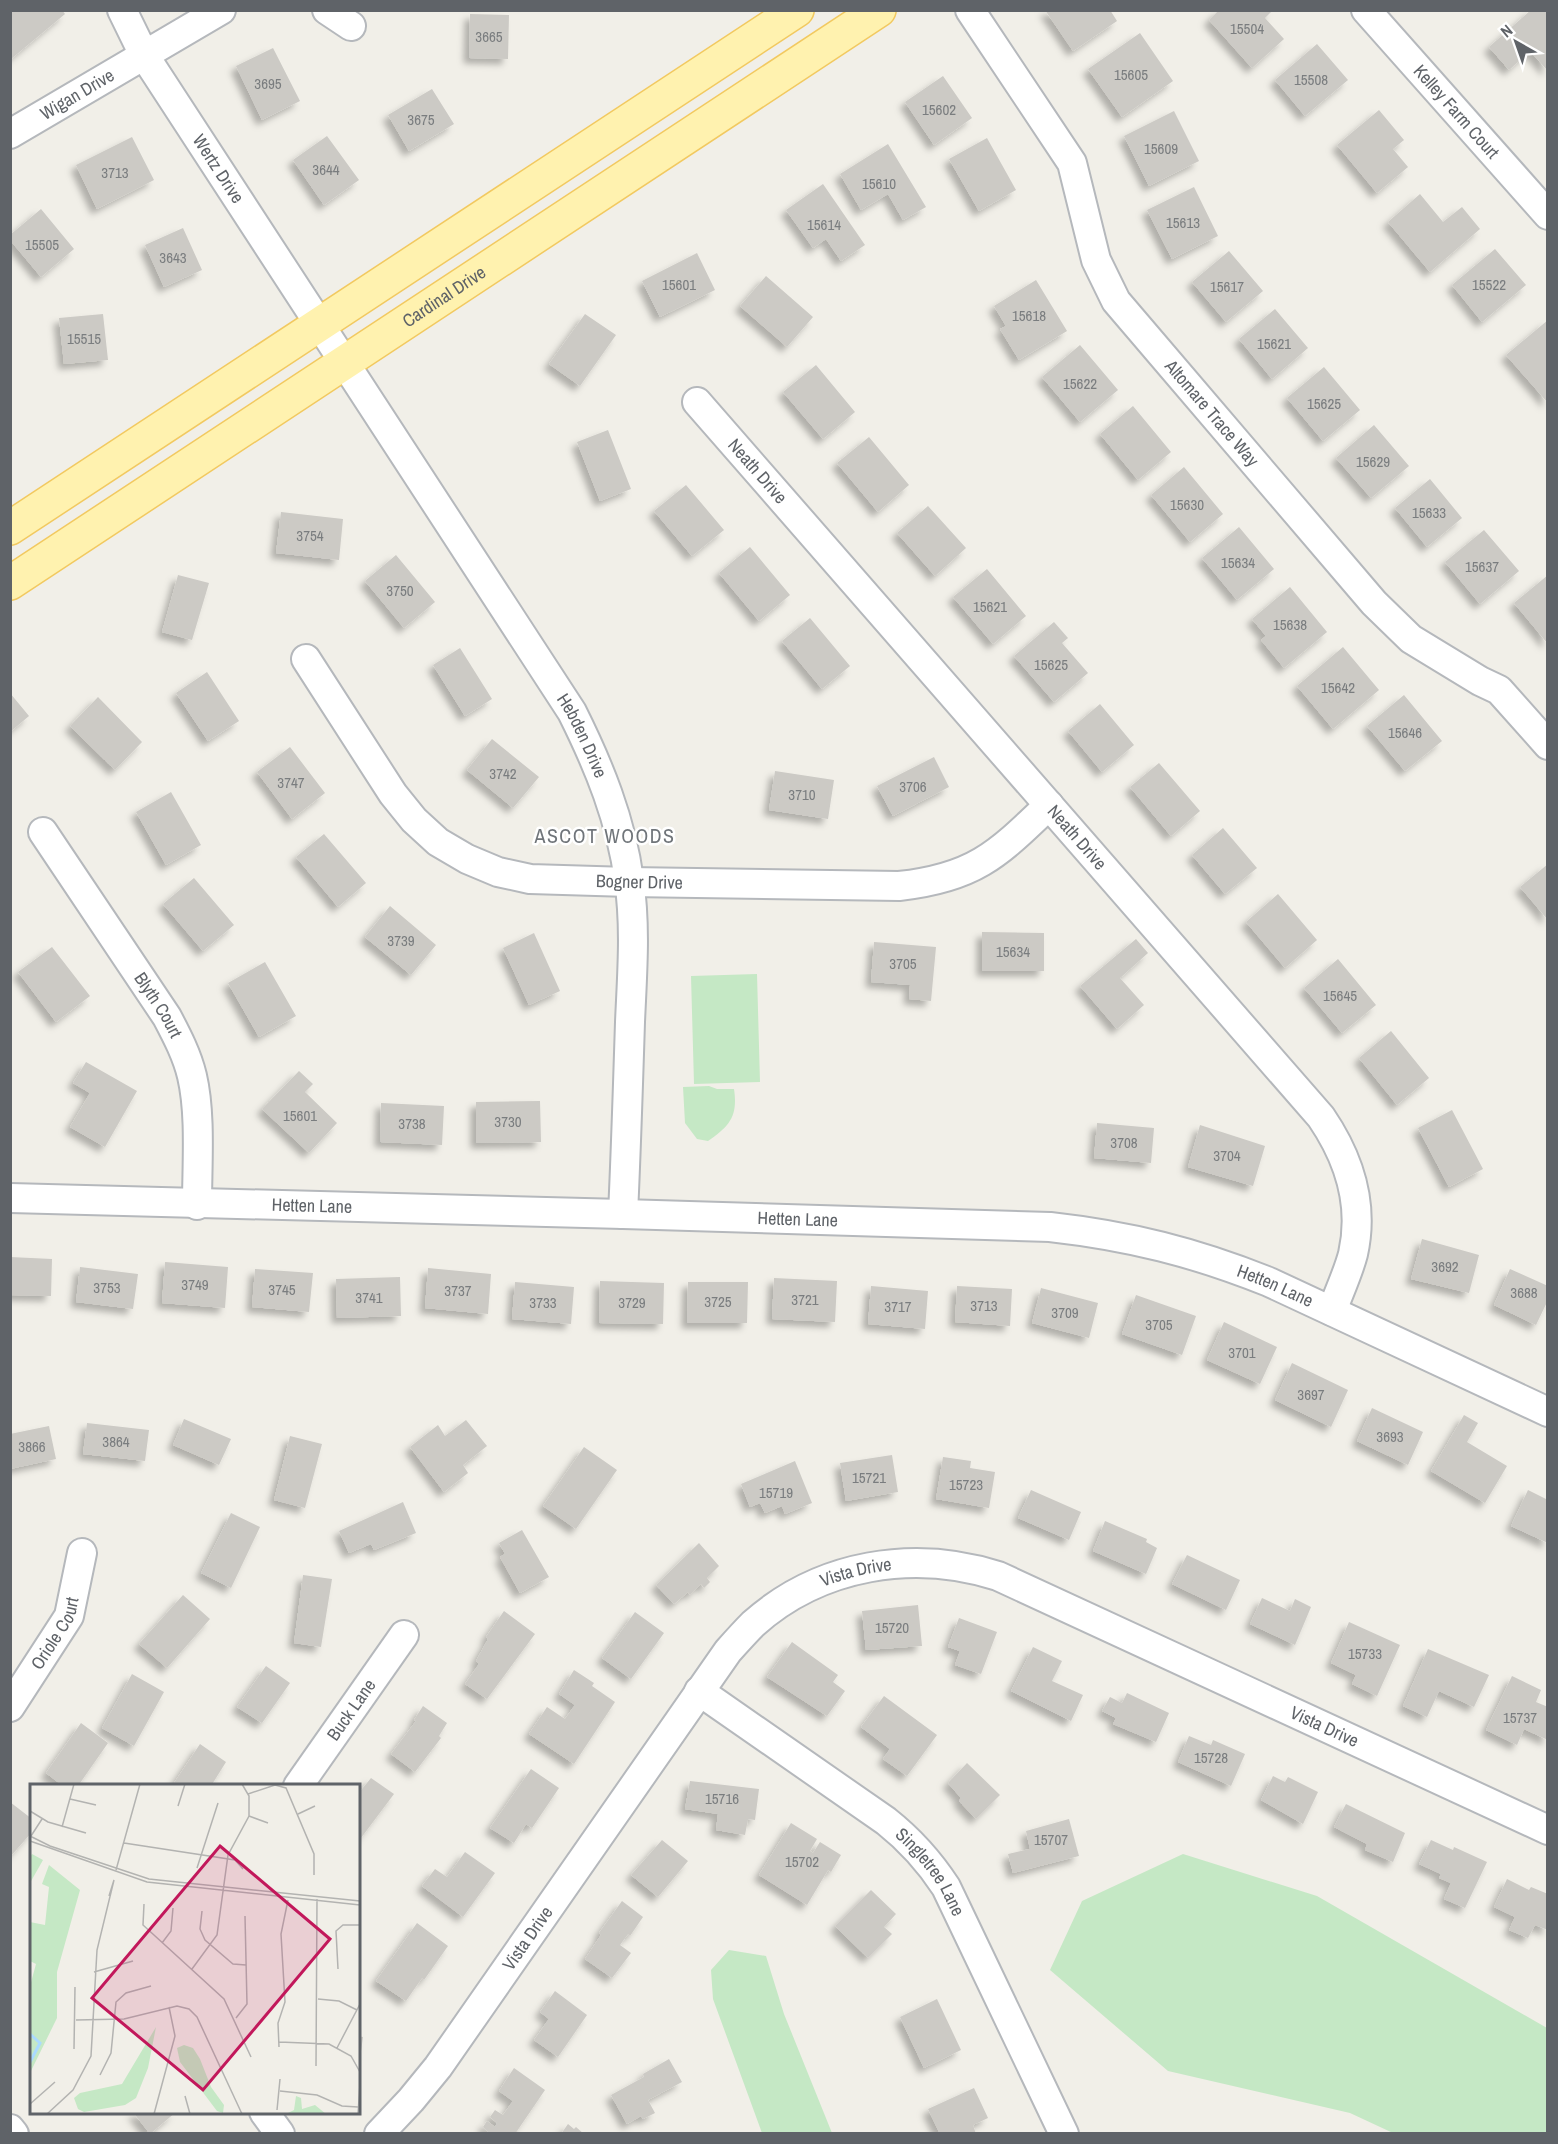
<svg xmlns="http://www.w3.org/2000/svg" width="1558" height="2144" viewBox="0 0 1558 2144" font-family="'Archivo Narrow',sans-serif">
	<defs>
		<filter id="shadow"><feDropShadow dx="-5.5" dy="5.5" stdDeviation="3" flood-color="#0004"/></filter>
	</defs>
	<rect width="100%" height="100%" fill="#f1efe8"/>
	<path fill="#c5e8c5" d="M757,974L760,1082L694,1084L691,976Z
		M709,1086L717,1089H734C738,1116 730,1126 708,1141L697,1139L685,1123L683,1087Z
		M1183,1854L1317,1896L1547,2028V2133H1393L1350,2113L1168,2071L1050,1970L1082,1901Z
		M729,1950L766,1956L784,2014L832,2133H762L713,1999L711,1970Z"/>
	<path fill="#cccac5" filter="url(#shadow)" d="M12,10H62L65,14L11,59Z
		M1045,10H1110L1117,21L1073,51Z
		M1219,10H1273L1265,18L1284,39L1252,68L1209,20Z
		M1531,10H1548V71L1530,51L1509,70L1489,47Z
		M470,14L509,15L508,59L469,58Z
		M1140,33L1173,81L1122,117L1088,69Z
		M1317,44L1348,80L1305,116L1275,80Z
		M273,48L300,101L262,120L236,66Z
		M943,76L972,118L934,145L905,102Z
		M432,89L454,124L409,151L388,115Z
		M1379,110L1404,140L1393,149L1408,167L1377,193L1337,145Z
		M1174,111L1199,161L1149,186L1124,136Z
		M327,136L359,180L324,205L293,160Z
		M132,137L154,180L97,209L76,165Z
		M987,138L1016,190L979,211L949,159Z
		M888,144L926,207L903,220L888,194L861,210L840,174Z
		M823,184L865,245L841,261L826,239L813,248L786,210Z
		M1194,187L1218,236L1172,259L1147,210Z
		M1420,194L1443,222L1462,207L1480,229L1430,272L1388,222Z
		M41,209L74,249L41,277L10,240V235Z
		M183,228L202,270L164,287L145,245Z
		M1495,249L1526,285L1482,322L1452,285Z
		M1229,251L1263,291L1226,322L1192,282Z
		M697,253L715,290L660,317L642,281Z
		M766,276L813,317L787,347L740,306Z
		M1036,280L1067,331L1019,360L1000,329L1006,326L994,306Z
		M1275,309L1308,348L1272,379L1239,339Z
		M103,314L108,360L64,364L59,318Z
		M585,314L616,335L580,386L549,364Z
		M1548,320V403L1506,355Z
		M1080,345L1118,390L1080,422L1042,377Z
		M816,365L855,412L823,439L783,392Z
		M1324,367L1360,410L1323,441L1287,398Z
		M1133,406L1171,452L1138,480L1100,434Z
		M1374,425L1409,466L1371,498L1336,458Z
		M608,430L631,489L600,501L577,442Z
		M869,437L909,485L878,512L837,463Z
		M1184,467L1223,514L1190,542L1151,495Z
		M1430,479L1462,518L1427,547L1395,508Z
		M686,485L724,530L692,556L654,511Z
		M928,506L966,548L935,576L897,533Z
		M281,512L343,519L339,560L276,553Z
		M1239,527L1274,569L1237,600L1202,558Z
		M1484,530L1519,571L1480,604L1445,562Z
		M750,547L790,595L759,621L719,573Z
		M396,555L435,602L404,628L365,581Z
		M987,569L1026,616L993,644L953,597Z
		M178,575L209,583L192,640L162,632Z
		M1548,575V644L1514,603Z
		M1290,587L1327,632L1284,668L1261,640L1266,636L1252,619Z
		M810,618L850,666L822,689L782,641Z
		M1054,622L1068,638L1062,643L1088,673L1054,702L1014,656Z
		M1343,647L1379,690L1333,729L1297,686Z
		M460,648L492,699L465,716L433,665Z
		M207,672L239,721L208,741L176,693Z
		M10,693L29,716L10,732Z
		M1404,695L1442,741L1405,771L1367,726Z
		M98,697L142,742L115,770L70,726Z
		M1100,704L1134,745L1102,772L1068,731Z
		M492,739L539,777L513,808L467,770Z
		M290,747L325,793L292,819L257,772Z
		M934,757L949,787L893,816L877,786Z
		M1159,763L1200,811L1171,836L1130,787Z
		M775,771L834,780L828,819L769,810Z
		M171,792L201,845L166,865L136,812Z
		M1223,828L1257,868L1225,894L1192,855Z
		M324,834L366,883L338,907L296,857Z
		M1548,864V920L1520,887Z
		M194,878L234,925L203,951L163,904Z
		M1278,894L1317,940L1285,968L1246,922Z
		M390,906L436,945L411,975L365,937Z
		M982,932L1044,933V971H982Z
		M534,933L560,991L529,1005L503,948Z
		M1136,939L1148,953L1120,978L1144,1005L1117,1029L1080,986Z
		M874,942L936,947L931,1001L909,999L910,985L871,982Z
		M52,947L90,996L56,1022L18,972Z
		M1338,959L1376,1005L1342,1033L1304,988Z
		M265,962L296,1016L259,1037L228,983Z
		M1391,1031L1429,1078L1397,1105L1359,1058Z
		M86,1062L137,1091L105,1147L70,1127L90,1093L73,1083Z
		M299,1071L313,1084L305,1092L337,1123L309,1153L262,1109Z
		M540,1101L541,1142L476,1143V1102Z
		M381,1103L444,1106L442,1145L380,1142Z
		M1452,1110L1483,1169L1449,1187L1418,1128Z
		M1097,1123L1154,1128L1151,1163L1094,1158Z
		M1200,1125L1265,1146L1253,1186L1188,1167Z
		M1422,1239L1479,1255L1469,1293L1411,1279Z
		M10,1257L52,1259L51,1296L10,1295Z
		M165,1262L228,1267L225,1308L162,1303Z
		M80,1267L138,1274L133,1309L76,1302Z
		M428,1268L491,1274L488,1314L425,1308Z
		M255,1269L313,1273L309,1312L252,1307Z
		M1510,1269L1548,1286V1300L1536,1325L1494,1305Z
		M400,1277L401,1316L337,1318L336,1279Z
		M774,1278L837,1281L835,1322L772,1319Z
		M600,1281L664,1283L663,1324L599,1323Z
		M515,1282L574,1287L571,1324L512,1319Z
		M688,1282H748L747,1323H687Z
		M871,1286L928,1291L925,1329L868,1324Z
		M957,1286L1012,1289L1010,1326L955,1322Z
		M1041,1288L1098,1303L1089,1338L1032,1323Z
		M1136,1295L1196,1316L1182,1355L1122,1334Z
		M1224,1322L1277,1347L1260,1384L1207,1360Z
		M1292,1363L1348,1390L1331,1427L1275,1400Z
		M1372,1408L1423,1432L1408,1465L1357,1441Z
		M1464,1415L1478,1423L1467,1442L1507,1466L1485,1503L1431,1471Z
		M184,1419L231,1439L219,1465L173,1445Z
		M466,1420L487,1446L463,1465L468,1473L444,1492L410,1447L438,1425L445,1436Z
		M87,1423L149,1430L145,1461L83,1454Z
		M49,1426L56,1459L10,1469V1434Z
		M290,1436L322,1444L305,1508L274,1500Z
		M584,1447L617,1470L576,1529L543,1506Z
		M892,1455L898,1492L846,1501L840,1463Z
		M943,1457L971,1461L970,1468L995,1472L989,1508L936,1499Z
		M795,1461L812,1503L785,1514L782,1506L765,1513L760,1503L750,1507L741,1484Z
		M1031,1490L1081,1512L1069,1540L1018,1518Z
		M1528,1490L1548,1500V1543L1511,1526Z
		M403,1502L416,1533L374,1550L371,1544L349,1553L339,1531Z
		M231,1513L260,1527L231,1588L201,1573Z
		M1105,1521L1147,1539L1146,1542L1157,1548L1146,1574L1093,1551Z
		M522,1530L549,1577L520,1593L500,1557L505,1554L499,1543Z
		M699,1543L719,1566L707,1578L710,1582L704,1588L701,1584L690,1595L688,1592L674,1604L656,1585Z
		M1187,1555L1240,1580L1226,1610L1172,1584Z
		M303,1575L332,1579L321,1647L294,1643Z
		M183,1595L210,1619L167,1668L139,1644Z
		M1262,1598L1290,1611L1295,1599L1311,1607L1295,1645L1250,1624Z
		M918,1605L922,1646L866,1650L862,1611Z
		M504,1611L535,1634L487,1699L465,1684L479,1664L476,1661L488,1639L486,1637Z
		M635,1612L664,1633L631,1679L602,1658Z
		M959,1618L997,1632L981,1674L955,1665L960,1651L948,1647Z
		M1349,1622L1400,1645L1377,1696L1352,1684L1356,1675L1331,1663Z
		M792,1642L838,1675L833,1682L845,1691L827,1716L767,1677Z
		M1033,1647L1062,1661L1052,1681L1083,1695L1071,1721L1011,1691Z
		M1428,1649L1489,1675L1474,1707L1439,1691L1427,1717L1403,1706Z
		M266,1666L290,1683L262,1723L237,1707Z
		M574,1670L594,1683L592,1686L615,1702L574,1764L529,1734L547,1707L565,1719L575,1705L559,1694Z
		M132,1674L164,1692L134,1746L102,1728Z
		M1512,1676L1541,1690L1536,1702L1548,1707V1740L1524,1729L1517,1745L1486,1730Z
		M1127,1693L1169,1713L1156,1742L1113,1724L1116,1718L1102,1711L1110,1697L1122,1703Z
		M884,1696L937,1735L907,1776L883,1759L890,1749L861,1727Z
		M423,1706L447,1723L439,1736L441,1738L415,1772L391,1754L416,1721L414,1720Z
		M81,1723L108,1743L78,1786H63L46,1773Z
		M1189,1736L1211,1745L1213,1740L1245,1754L1231,1786L1178,1762Z
		M200,1744L226,1762L211,1786H172Z
		M967,1763L1000,1795L976,1819L959,1801L961,1798L948,1783Z
		M531,1769L559,1788L532,1828L526,1824L514,1843L490,1828Z
		M1273,1776L1285,1782L1288,1777L1318,1792L1303,1824L1261,1800Z
		M371,1778L394,1794L358,1842V1794Z
		M690,1781L759,1789L755,1820L748,1819L745,1835L716,1830L718,1814L685,1809Z
		M10,1802L32,1819V1832L10,1857Z
		M1346,1804L1405,1833L1393,1862L1365,1850L1367,1844L1334,1827Z
		M1069,1819L1079,1856L1013,1873L1008,1854L1030,1849L1026,1831Z
		M791,1823L817,1839L810,1851L813,1853L820,1842L841,1855L831,1872L828,1870L807,1905L759,1875Z
		M662,1840L688,1861L658,1897L631,1875Z
		M1431,1840L1453,1850L1454,1847L1487,1862L1465,1908L1444,1899L1451,1883L1439,1878L1441,1874L1419,1864Z
		M465,1852L495,1873L463,1917L422,1886L435,1869L447,1877Z
		M1507,1879L1529,1890L1531,1887L1548,1894V1930L1535,1925L1528,1938L1509,1930L1515,1917L1494,1907Z
		M871,1890L896,1914L884,1927L892,1934L868,1958L835,1926Z
		M622,1901L643,1917L630,1936L628,1934L620,1945L631,1953L612,1978L585,1959L601,1935L599,1933Z
		M417,1923L448,1946L424,1980L422,1978L406,2001L376,1981Z
		M555,1991L587,2015L558,2057L534,2040L549,2019L540,2012Z
		M937,1999L961,2050L924,2068L900,2017Z
		M358,2036L363,2037L360,2059H358Z
		M669,2059L682,2082L648,2100L655,2113L643,2119L641,2116L627,2124L611,2095L644,2077L643,2074Z
		M514,2068L545,2090L515,2134H490L483,2127L487,2121L495,2127L497,2123L490,2117L495,2110L503,2115L513,2101L499,2091Z
		M974,2088L988,2118L973,2125L976,2134H940L928,2109Z
		M133,2112H176L150,2134Z
		M568,2124L574,2129L576,2127L584,2134H561Z"/>
	<g fill="none" stroke-linecap="round" stroke-linejoin="round">
		<defs>
			<g id="minor">
				<path id="s1" d="M122,10L144,55L572,712C599,766 621,820 629,880C636,927 632,975 630,1022C628,1086 626,1150 623,1214"/>
				<path d="M327,10L351,26"/>
				<path id="s2" d="M970,10L1072,163L1096,260L1116,301L1374,603L1411,639L1480,681L1499,690L1548,745"/>
				<path id="s3" d="M1366,10L1548,215"/>
				<path id="s4" d="M10,134L221,10"/>
				<path id="s5" d="M697,402L1321,1117C1349,1158 1364,1205 1353,1254C1348,1273 1339,1292 1332,1311"/>
				<path id="s6" d="M306,659L393,794L414,820L438,842L467,859L498,872L530,879L629,882L899,886C974,878 997,855 1049,805"/>
				<path id="s7" d="M43,832L167,1017C177,1036 187,1055 192,1076C201,1114 197,1165 197,1205"/>
				<path id="s8" d="M10,1198L623,1214L1050,1227C1130,1236 1194,1252 1269,1282L1548,1412"/>
				<path id="s9" d="M699,1691L886,1821C910,1840 929,1861 946,1887L1064,2134"/>
				<path id="s10" d="M10,1707L69,1616L82,1553"/>
				<path id="s11" d="M298,1786L404,1635"/>
				<path d="M264,2112L280,2134"/>
				<path d="M10,2129L14,2134"/>
				<path id="s12" d="M379,2134L411,2100L438,2067L728,1651C736,1642 744,1633 753,1624C820,1564 914,1549 998,1576L1548,1830"/>
			</g>
			<g id="major">
				<path d="M10,528L797,10"/>
				<path id="s13" d="M10,583L879,10"/>
			</g>
		</defs>
		<use href="#minor" stroke="#b5b8bc" stroke-width="32"/>
		<use href="#major" stroke="#f2c960" stroke-width="36"/>
		<use href="#minor" stroke="#fff" stroke-width="28"/>
		<use href="#major" stroke="#fff2af" stroke-width="33"/>
	</g>
	<g text-anchor="middle" stroke-width="5" stroke-linejoin="round" paint-order="stroke">
		<g font-size="15" fill="#7a7d7f">
			<text x="1247" y="34">15504</text>
			<text x="489" y="42">3665</text>
			<text x="1131" y="80">15605</text>
			<text x="1311" y="85">15508</text>
			<text x="268" y="89">3695</text>
			<text x="939" y="115">15602</text>
			<text x="421" y="125">3675</text>
			<text x="1161" y="154">15609</text>
			<text x="326" y="175">3644</text>
			<text x="115" y="178">3713</text>
			<text x="879" y="189">15610</text>
			<text x="1183" y="228">15613</text>
			<text x="824" y="230">15614</text>
			<text x="42" y="250">15505</text>
			<text x="173" y="263">3643</text>
			<text x="679" y="290">15601</text>
			<text x="1489" y="290">15522</text>
			<text x="1227" y="292">15617</text>
			<text x="1029" y="321">15618</text>
			<text x="84" y="344">15515</text>
			<text x="1274" y="349">15621</text>
			<text x="1080" y="389">15622</text>
			<text x="1324" y="409">15625</text>
			<text x="1373" y="467">15629</text>
			<text x="1187" y="510">15630</text>
			<text x="1429" y="518">15633</text>
			<text x="310" y="541">3754</text>
			<text x="1238" y="568">15634</text>
			<text x="1482" y="572">15637</text>
			<text x="400" y="596">3750</text>
			<text x="990" y="612">15621</text>
			<text x="1290" y="630">15638</text>
			<text x="1051" y="670">15625</text>
			<text x="1338" y="693">15642</text>
			<text x="1405" y="738">15646</text>
			<text x="503" y="779">3742</text>
			<text x="291" y="788">3747</text>
			<text x="913" y="792">3706</text>
			<text x="802" y="800">3710</text>
			<text x="401" y="946">3739</text>
			<text x="1013" y="957">15634</text>
			<text x="903" y="969">3705</text>
			<text x="1340" y="1001">15645</text>
			<text x="300" y="1121">15601</text>
			<text x="508" y="1127">3730</text>
			<text x="412" y="1129">3738</text>
			<text x="1124" y="1148">3708</text>
			<text x="1227" y="1161">3704</text>
			<text x="1445" y="1272">3692</text>
			<text x="195" y="1290">3749</text>
			<text x="107" y="1293">3753</text>
			<text x="282" y="1295">3745</text>
			<text x="458" y="1296">3737</text>
			<text x="1524" y="1298">3688</text>
			<text x="369" y="1303">3741</text>
			<text x="805" y="1305">3721</text>
			<text x="718" y="1307">3725</text>
			<text x="543" y="1308">3733</text>
			<text x="632" y="1308">3729</text>
			<text x="984" y="1311">3713</text>
			<text x="898" y="1312">3717</text>
			<text x="1065" y="1318">3709</text>
			<text x="1159" y="1330">3705</text>
			<text x="1242" y="1358">3701</text>
			<text x="1311" y="1400">3697</text>
			<text x="1390" y="1442">3693</text>
			<text x="116" y="1447">3864</text>
			<text x="32" y="1452">3866</text>
			<text x="869" y="1483">15721</text>
			<text x="966" y="1490">15723</text>
			<text x="776" y="1498">15719</text>
			<text x="892" y="1633">15720</text>
			<text x="1365" y="1659">15733</text>
			<text x="1520" y="1723">15737</text>
			<text x="1211" y="1763">15728</text>
			<text x="722" y="1804">15716</text>
			<text x="1051" y="1845">15707</text>
			<text x="802" y="1867">15702</text>
		</g>
		<g font-size="18" fill="#5f6368" stroke="#fff">
			<text dy="6" stroke="none"><textPath href="#s4" startOffset="78">Wigan Drive</textPath></text>
			<text dy="6" stroke="none"><textPath href="#s3" startOffset="136">Kelley Farm Court</textPath></text>
			<text dy="6" stroke="none"><textPath href="#s1" startOffset="186">Wertz Drive</textPath></text>
			<text dy="6" stroke="none"><textPath href="#s13" startOffset="520">Cardinal Drive</textPath></text>
			<text dy="6" stroke="none"><textPath href="#s2" startOffset="477">Altomare Trace Way</textPath></text>
			<text dy="6" stroke="none"><textPath href="#s5" startOffset="92">Neath Drive</textPath></text>
			<text dy="6" stroke="none"><textPath href="#s1" startOffset="860">Hebden Drive</textPath></text>
			<text dy="6" stroke="none"><textPath href="#s5" startOffset="578">Neath Drive</textPath></text>
			<text dy="6" stroke="none"><textPath href="#s6" startOffset="436">Bogner Drive</textPath></text>
			<text dy="6" stroke="none"><textPath href="#s7" startOffset="208">Blyth Court</textPath></text>
			<text dy="6" stroke="none"><textPath href="#s8" startOffset="302">Hetten Lane</textPath></text>
			<text dy="6" stroke="none"><textPath href="#s8" startOffset="788">Hetten Lane</textPath></text>
			<text dy="6" stroke="none"><textPath href="#s8" startOffset="1274">Hetten Lane</textPath></text>
			<text dy="6" stroke="none"><textPath href="#s12" startOffset="750">Vista Drive</textPath></text>
			<text dy="6" stroke="none"><textPath href="#s10" startOffset="87">Oriole Court</textPath></text>
			<text dy="6" stroke="none"><textPath href="#s11" startOffset="93">Buck Lane</textPath></text>
			<text dy="6" stroke="none"><textPath href="#s12" startOffset="1254">Vista Drive</textPath></text>
			<text dy="6" stroke="none"><textPath href="#s9" startOffset="296">Singletree Lane</textPath></text>
			<text dy="6" stroke="none"><textPath href="#s12" startOffset="246">Vista Drive</textPath></text>
		</g>
		<g font-size="20" letter-spacing="1.5" fill="#70757a" stroke="#fff">
			<text x="605" y="843">ASCOT WOODS</text>
		</g>
	</g>
	<g transform="translate(30 1784)">
		<rect width="330" height="330" fill="#f1efe8"/>
		<path d="M2,70L13,76L0,99V73ZM19,81L50,106L27,188V234L1,287L0,202L6,180L0,177V138L15,141L19,103L12,100ZM126,243L118,284L106,314L95,321L54,328L48,325L44,314L50,309L92,300ZM154,261L163,264L170,275L181,303L194,321L193,329L187,327L150,278L147,264ZM266,312L271,314L272,325L285,321L296,330H256L264,326Z" fill="#c5e8c5"/>
		<path fill="none" stroke="#aadaff" stroke-width="3" d="M0,250L10,259L0,278"/>
		<path fill="none" stroke="#b3b3b1" stroke-width="1.5" d="M218,10L245,1L256,4L284,70V91M40,15L66,21M148,22L155,0M0,27L18,38L56,49M268,30L285,22M219,32L238,39M32,43L44,0M0,52L20,62L119,95L330,117M1,52L12,35M0,57L117,98L330,121M94,59L205,76L213,85M167,84L188,19M86,86L110,0M114,120L113,141L194,215L221,273M172,127L170,145L175,156L203,180L216,181M132,159L141,147L143,124M162,185L187,151L198,71L219,32V12L212,0M308,185L306,147L313,141H330M64,188L103,177M288,215L309,217L327,226M206,234L217,220L215,132M46,236L94,235L147,222L159,225L167,233L212,330M249,258L299,260L321,272L330,288M249,263L248,239L255,218L251,150L258,116M307,264L330,220M44,265L45,203M286,282L287,115M70,291L81,269L86,218L96,209L121,202M250,307L287,311L312,322L328,323M155,312L160,330M0,320L25,298M247,326L250,295M17,330L43,306L61,272L67,166L84,96L79,112M124,330L145,252L139,223M328,330L330,300"/>
		<path fill="#c2185b" fill-opacity="0.15" stroke="#c2185b" stroke-width="3" d="M190,62L300,155L173,306L62,214Z"/>
		<rect width="330" height="330" fill="none" stroke="#5f6368" stroke-width="3"/>
	</g>
	<rect width="1558" height="2144" fill="none" stroke="#5f6368" stroke-width="24"/>
	<g transform="translate(1516 42) rotate(320)" stroke="#ffffff" stroke-width="4.5" paint-order="stroke">
	<path d="M0-4.5L10 22L0 15L-10 22Z" fill="#5f6368"/>
	<text y="-9" font-size="16" font-weight="bold" text-anchor="middle" fill="#5f6368">N</text>
	</g>
</svg>
